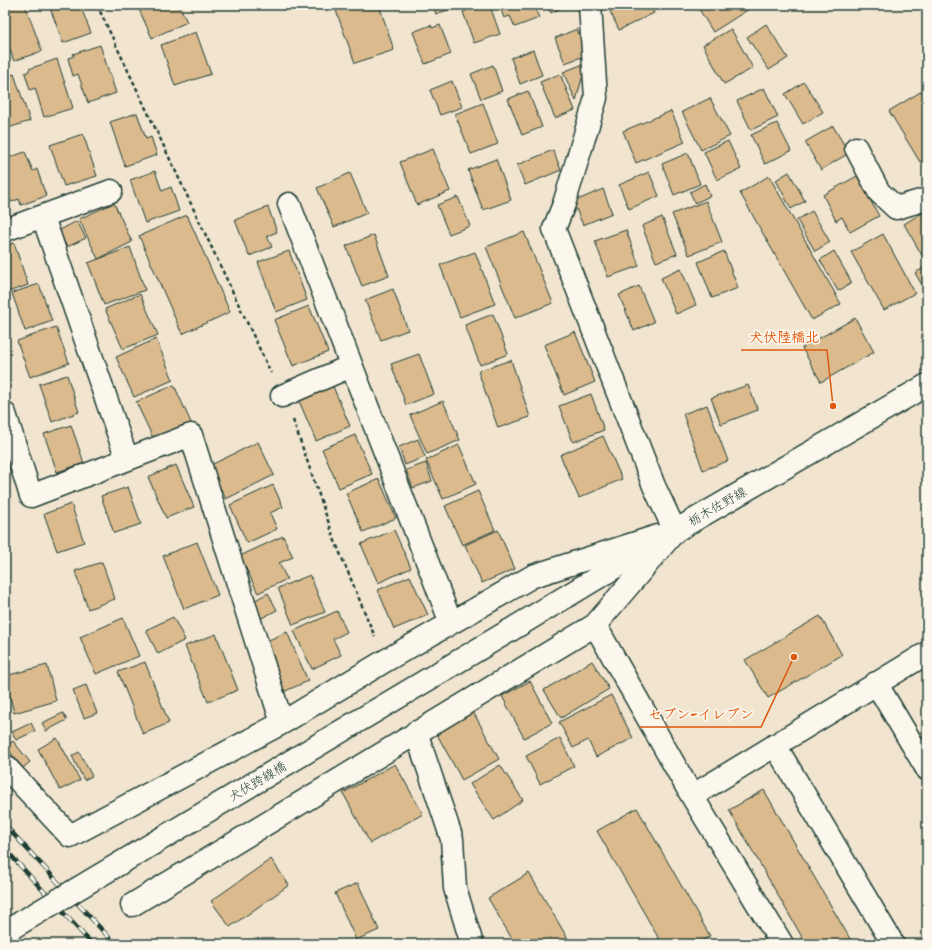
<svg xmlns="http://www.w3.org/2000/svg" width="932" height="949" viewBox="0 0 932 949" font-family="Kalam,'Klee One',sans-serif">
	<rect width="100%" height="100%" fill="#f1e5d0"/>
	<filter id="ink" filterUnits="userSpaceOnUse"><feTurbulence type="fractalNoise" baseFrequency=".025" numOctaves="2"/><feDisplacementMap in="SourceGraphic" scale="8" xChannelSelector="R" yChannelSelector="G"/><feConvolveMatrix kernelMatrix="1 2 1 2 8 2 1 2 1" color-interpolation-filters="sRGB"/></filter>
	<g filter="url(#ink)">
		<path fill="#dbbb8e" stroke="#1f3d34" d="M5,5H25L42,51L14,61L5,36Z
			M49,5H80L91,33L63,43Z
			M137,5H179L187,22L152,38Z
			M334,5H379L394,50L355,63Z
			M433,5H463L436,14Z
			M480,5L482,9L490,6L500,34L474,43L463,12Z
			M499,5H534L539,18L515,27L510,16L504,18Z
			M547,5H566L551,13Z
			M607,5H650L654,13L619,30Z
			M706,5H747L749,9L713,32L699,9Z
			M766,24L788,58L769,70L747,37Z
			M431,25L432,28L440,25L451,54L425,64L413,32Z
			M577,29L587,55L565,63L555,38Z
			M731,29L753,68L724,84L703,45Z
			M196,32L211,74L175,86L161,45Z
			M100,45L116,93L88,103L78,74L73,76L68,58L74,56L73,54Z
			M533,50L542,75L520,84L511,58Z
			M57,59L73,108L44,117L35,88L30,90L25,73L29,71V69Z
			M586,63L576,101L563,72Z
			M493,65L502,91L481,99L471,74Z
			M14,74L30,121L5,129V77Z
			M560,74L575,110L555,118L540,82Z
			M452,81L462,107L440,115L430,90Z
			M804,82L823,112L803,124L785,94Z
			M764,88L778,117L751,130L737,101Z
			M528,91L542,127L522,135L508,99Z
			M922,91L927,99V158L920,162L889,111Z
			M710,98L730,136L701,150L682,112Z
			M483,103L498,144L471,154L455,114Z
			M671,111L685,142L636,163L623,131Z
			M137,113L146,139L151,137L157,155L125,166L110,122Z
			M777,123L791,151L765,164L751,135Z
			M833,126L849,153L821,170L805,142Z
			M83,134L97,176L64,186L50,145Z
			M728,141L741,169L717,180L704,152Z
			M433,149L450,191L417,205L400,162Z
			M553,150L561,170L525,185L517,165Z
			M25,152L33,171L37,169L46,196L21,205L19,199L11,202L5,184V159Z
			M688,153L700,184L674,195L662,164Z
			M496,159L511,200L483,210L468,170Z
			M155,171L162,191L171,187L179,211L145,223L130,180Z
			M649,172L659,196L629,209L619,185Z
			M789,172L805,201L791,209L776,180Z
			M350,173L367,213L334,227L317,188Z
			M769,176L841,304L812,320L740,193Z
			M857,176L879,216L850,232L842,217L836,221L823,195Z
			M705,184L710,196L695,203L690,192Z
			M603,189L612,213L583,225L573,202Z
			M458,197L470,226L449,234L437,205Z
			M706,201L722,242L689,255L672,214Z
			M114,203L132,242L98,259L79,219Z
			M268,207L277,232L267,236L272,247L249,256L235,220Z
			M927,210V264L904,224Z
			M812,211L830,242L815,251L797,220Z
			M187,215L230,312L182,334L139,236Z
			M662,217L677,254L656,262L642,226Z
			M77,221L86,238L67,247L58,231Z
			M626,230L639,266L608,277L595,241Z
			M524,232L553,303L515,318L486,247Z
			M883,234L915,293L884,310L851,252Z
			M374,235L389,276L362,286L346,246Z
			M14,243L28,285L5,293V246Z
			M130,247L145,290L104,305L88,263Z
			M289,251L307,300L276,312L258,262Z
			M724,251L738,288L712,298L698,262Z
			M834,251L852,283L838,291L820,260Z
			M475,252L495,304L460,317L440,265Z
			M927,266V293L915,273Z
			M681,269L696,305L676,314L661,278Z
			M39,284L52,321L25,331L12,293Z
			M639,286L654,322L634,331L619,295Z
			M393,289L408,330L381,340L365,300Z
			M140,294L158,335L123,349L105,309Z
			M309,306L328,352L293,366L274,320Z
			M493,314L508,354L480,365L465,325Z
			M855,318L874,352L821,382L802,348Z
			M56,327L69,363L30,377L17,341Z
			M575,332L595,382L564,395L544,345Z
			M156,339L173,380L134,397L116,357Z
			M419,354L434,394L406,405L391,364Z
			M511,360L530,417L498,428L478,371Z
			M67,375L79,412L52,422L39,384Z
			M331,382L350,426L316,441L297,396Z
			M174,385L192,425L155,442L136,402Z
			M748,385L758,410L721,424L711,398Z
			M591,394L604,430L573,442L559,406Z
			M443,401L460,440L427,454L410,415Z
			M707,405L728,461L703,470L683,414Z
			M71,425L84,463L57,472L44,434Z
			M355,435L372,474L339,488L322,449Z
			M603,436L622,479L579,498L560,455Z
			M418,439L425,457L405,465L399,447Z
			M258,442L274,475L226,499L209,466Z
			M459,445L476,484L443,499L426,460Z
			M426,463L432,481L413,488L406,470Z
			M176,465L194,507L166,518L148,477Z
			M379,479L396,518L363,532L346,493Z
			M273,485L283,507L270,513L277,529L247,543L230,505Z
			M128,487L141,524L114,533L101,496Z
			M478,491L495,530L462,545L445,506Z
			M71,504L84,542L57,551L44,514Z
			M394,530L411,568L378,583L361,544Z
			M498,530L515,569L482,583L465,545Z
			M283,536L293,557L279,563L287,579L258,593L240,556Z
			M197,542L218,595L184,609L163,556Z
			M102,562L115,599L88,609L75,571Z
			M310,575L325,612L293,625L278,588Z
			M410,576L428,615L394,629L378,590Z
			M268,593L277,610L258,620L250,603Z
			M337,611L347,632L333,639L341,655L312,669L294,631Z
			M820,616L842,655L768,698L745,660Z
			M173,617L185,640L158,654L146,630Z
			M123,618L139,656L96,674L80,637Z
			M287,632L308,681L283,692L262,643Z
			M216,634L238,690L208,702L185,646Z
			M592,661L609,689L561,718L544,690Z
			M145,662L169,723L143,734L118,672Z
			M47,665L56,701L14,713L5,676Z
			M530,681L552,723L524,738L502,696Z
			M86,685L97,713L84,718L73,690Z
			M611,695L633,738L596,757L588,740L573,748L559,722Z
			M471,708L499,759L462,780L434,729Z
			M63,713L67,720L46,731L42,723Z
			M31,723L35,731L16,740L12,732Z
			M57,738L80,780L60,790L38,749Z
			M560,738L574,766L540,784L526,756Z
			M13,741L30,762L23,768L6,747Z
			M79,752L92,776L84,780L72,756Z
			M395,764L423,814L370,843L343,793Z
			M500,765L523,800L494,820L470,784Z
			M764,790L853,944H806L729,810Z
			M637,808L710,936L696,944H662L597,831Z
			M271,859L289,885L230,927L211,901Z
			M529,873L571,944H515L488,898Z
			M358,883L379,930L356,940L335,893Z"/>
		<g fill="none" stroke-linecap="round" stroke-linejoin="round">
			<defs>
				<path id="street" d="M856,148L879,192L896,208L927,199
					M289,204L451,623
					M43,217L127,459
					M5,230L111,191
					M282,396L351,366
					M5,414L31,496L191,435L282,723
					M595,625L692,796L782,944
					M876,683L927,769
					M416,732L452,839L455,888L472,944
					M775,745L893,944
					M5,766L70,836L282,723L383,662L533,576L658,536
					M692,796L927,653
					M132,905L595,625L675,531L654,486L554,229L564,204L596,98L590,5"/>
				<path id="primary" d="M509,631L675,531L927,385"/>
			</defs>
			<use href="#street" stroke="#1f3d34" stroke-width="25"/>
			<use href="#primary" stroke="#1f3d34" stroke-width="25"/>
			<path stroke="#1f3d34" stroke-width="2.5" stroke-dasharray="4 3" stroke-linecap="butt" d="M97,5L271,373
				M293,420L335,541L375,637"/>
			<use href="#street" stroke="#fbf7ec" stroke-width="22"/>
			<use href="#primary" stroke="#fbf7ec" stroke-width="22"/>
			<defs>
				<path id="rail" d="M5,825L115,944
					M5,849L92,944"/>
			</defs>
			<use href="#rail" stroke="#1f3d34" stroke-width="4.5"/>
			<use href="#rail" stroke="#fbf7ec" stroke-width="3" stroke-dasharray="9" stroke-linecap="butt"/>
			<defs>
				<path id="primary-bridge" d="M5,932L509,631"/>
			</defs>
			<use href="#primary-bridge" stroke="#1f3d34" stroke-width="25" stroke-linecap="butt"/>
			<use href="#primary-bridge" stroke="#fbf7ec" stroke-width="22"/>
		</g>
	</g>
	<g text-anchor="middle" stroke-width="3.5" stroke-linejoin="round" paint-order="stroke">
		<g font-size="13" fill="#1f3d34" stroke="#fbf7ec">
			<text transform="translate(717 506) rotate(-30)" y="5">栃木佐野線</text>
			<text transform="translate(257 781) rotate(-31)" y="5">犬伏跨線橋</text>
		</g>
	</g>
	<path fill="none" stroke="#de580e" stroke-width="1.5" d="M833 406L827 350H741M794 657L761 727H640"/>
	<g fill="#de580e" stroke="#fbf7ec" stroke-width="1.5">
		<circle cx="833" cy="406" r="4"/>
		<circle cx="794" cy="657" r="4"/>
	</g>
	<g font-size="14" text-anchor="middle" font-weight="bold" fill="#de580e" stroke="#fbf7ec" stroke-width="3.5" stroke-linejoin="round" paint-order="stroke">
		<text x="784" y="342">犬伏陸橋北</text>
		<text x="701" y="719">セブン-イレブン</text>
	</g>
	<rect width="932" height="949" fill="none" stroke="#fbf7ec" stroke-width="20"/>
	<rect x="10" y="10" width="912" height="929" fill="none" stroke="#1f3d34" stroke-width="1.5" filter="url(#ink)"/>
</svg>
